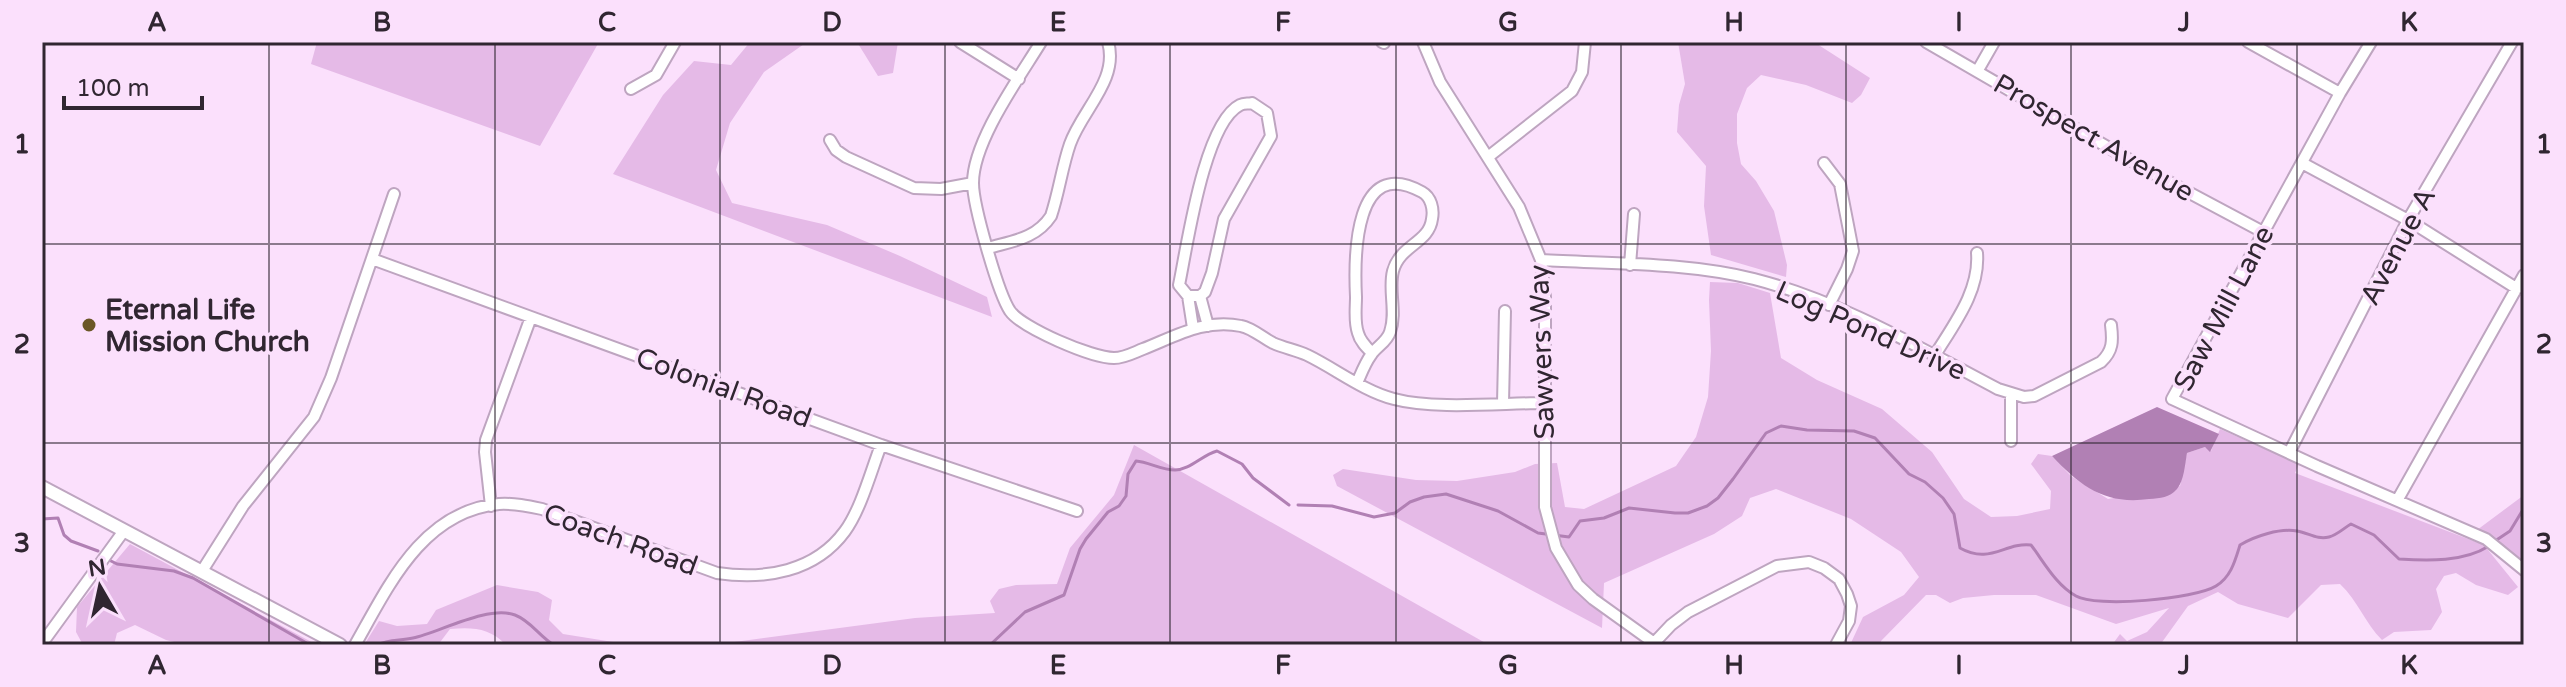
<svg xmlns="http://www.w3.org/2000/svg" width="2566" height="687" viewBox="0 0 2566 687" font-family="'Varela Round',sans-serif">
	<rect width="100%" height="100%" fill="#fbe0fc"/>
	<path fill="#e5bae7" d="M317,42H599L540,146L311,64Z
		M750,42H807L764,72L730,123L716,170L732,203L827,225L900,256L987,297L992,317L613,174L663,95L694,61L731,65Z
		M857,42H898L893,73L878,76Z
		M1678,42H1814L1870,78L1861,95L1852,103L1806,85L1761,75L1747,88L1737,114V143L1741,164L1756,181L1774,211L1787,265L1786,277L1711,255L1704,206L1706,166L1677,132L1679,105L1685,84Z
		M1710,282L1738,283L1770,293L1781,358L1817,380L1882,409L1932,452L1964,499L1991,517L2017,516L2050,509L2051,491L2031,464L2038,454L2052,456L2071,476L2108,499L2180,486L2187,453L2205,447L2211,451L2220,429L2299,464L2295,473L2484,545L2518,587L2508,595L2476,585L2456,573L2444,576L2436,589L2442,612L2431,630L2394,632L2382,640C2365,623 2358,601 2340,584L2321,585L2288,618L2238,604L2218,592L2188,606L2160,645H2112L2120,634L2127,641L2147,632L2169,608L2116,624L2036,595H1994L1963,598L1950,603L1936,595H1926L1881,641V645H1850L1863,617L1904,595L1919,577L1901,552L1851,519L1776,489L1750,498L1742,516L1714,534L1604,583L1602,628L1337,486L1333,475L1343,469L1416,480L1457,481L1515,472L1535,464L1557,463L1565,507L1584,509L1676,466L1696,437L1708,397L1711,351L1709,300Z
		M1134,445L1489,645H712L915,618L995,613L990,601L999,589L1016,585L1057,584L1070,548L1114,495Z
		M2524,495V561L2477,530Z
		M130,544L317,645H187L166,640L135,625L117,633L114,645H83L76,632L77,607Z
		M497,585L538,592L552,600L549,620L563,634L632,645H506C490,628 473,627 450,629L438,645H364L379,621L397,626L427,624L436,610Z"/>
	<path fill="#b180b4" d="M2157,407L2219,434L2210,452L2205,447L2187,453C2185,464 2184,481 2177,489C2169,498 2161,498 2149,499C2106,505 2081,487 2052,456Z"/>
	<g fill="none" stroke-linecap="round" stroke-linejoin="round">
		<path stroke="#b180b4" stroke-width="3" d="M1298,505L1332,506L1374,517L1395,513L1410,502L1424,497L1446,494L1498,511L1538,533L1569,537L1580,521L1604,518L1629,508L1675,513H1688L1707,506L1718,498L1733,479L1766,433L1781,426L1807,430L1854,431L1875,438L1909,474L1925,482L1943,498L1954,514L1960,548C1990,565 2005,542 2031,545C2044,562 2056,585 2076,596C2096,608 2195,599 2216,586C2231,577 2235,561 2240,545C2255,536 2280,528 2297,531C2309,533 2317,540 2329,537C2337,535 2344,528 2351,524L2374,535L2399,559C2428,561 2464,562 2489,546
			M42,519L58,518L64,535L71,541L98,551
			M2495,541L2510,531L2524,508
			M109,560L117,564L174,571L193,578L310,645
			M377,645C389,639 400,641 413,638C440,632 488,605 515,615C531,621 540,637 554,645
			M990,645L1025,612L1064,595L1080,549L1086,539L1108,512L1119,506L1126,496L1128,474L1136,461C1149,462 1161,470 1175,470C1190,470 1202,455 1217,451L1242,464L1253,478L1289,505"/>
		<defs>
			<path id="minor" d="M960,42L1019,79
				M1041,42C1019,78 973,141 973,183C973,205 998,293 1010,311C1022,328 1092,358 1114,358C1124,358 1133,353 1143,349C1174,337 1205,318 1241,326C1252,328 1263,338 1273,343C1284,348 1296,350 1307,355C1336,369 1363,391 1394,399C1435,410 1501,403 1545,403
				M1382,42L1384,43
				M1423,42L1440,82L1519,207L1541,260L1545,297V507L1556,548L1578,585L1593,599L1657,645
				M1926,42L2156,175L2263,232
				M2248,42L2340,93
				M2371,42L2340,93L2172,399L2317,466L2486,539L2524,570
				M1978,70L1994,42
				M631,89L656,75L675,42
				M1252,103L1267,113L1271,136L1224,219L1212,273L1205,292L1200,296H1188L1179,285C1187,247 1204,123 1240,105C1244,103 1248,104 1252,103Z
				M830,140L836,150L846,157L914,188L941,189L973,183
				M1488,157L1572,91L1582,72L1585,42
				M1824,163L1840,184L1853,251L1847,269L1829,305
				M2302,163L2408,220L2516,288L2522,287
				M988,248C1012,241 1036,239 1051,216C1059,192 1062,167 1070,144C1082,110 1119,80 1108,42
				M372,259L881,445L1077,511
				M1541,260C1611,264 1685,262 1754,279C1840,301 1920,348 1998,389L2024,397L2034,396L2101,362C2113,351 2113,341 2111,325
				M1630,265L1634,214
				M1188,296L1193,328
				M1200,296L1208,326
				M1935,355C1954,324 1980,291 1977,253
				M1357,383C1361,374 1365,363 1371,355C1376,347 1387,342 1390,332C1397,312 1388,290 1393,271C1400,245 1429,243 1432,219C1434,209 1431,197 1422,192C1354,154 1354,256 1356,297C1356,308 1354,322 1358,333C1360,341 1366,347 1372,353
				M1503,403L1505,311
				M2011,441V395
				M2289,453L2408,220L2512,42
				M2398,499L2524,275
				M491,506L485,452L486,440L531,317
				M202,571L243,506L314,417L331,378L394,194
				M46,638L123,532
				M1654,643L1671,625L1688,612L1777,566L1809,562L1824,568L1839,579L1847,594L1851,606L1849,621L1836,645
				M355,645C388,587 422,511 499,504C514,503 528,506 542,509L717,573C765,580 815,572 845,531C861,509 871,471 881,445"/>
			<path id="tertiary" d="M42,487L340,645"/>
		</defs>
		<use href="#minor" stroke="#bea5c0" stroke-width="14"/>
		<use href="#tertiary" stroke="#bea5c0" stroke-width="16"/>
		<use href="#minor" stroke="#fff" stroke-width="10"/>
		<use href="#tertiary" stroke="#fff" stroke-width="12"/>
	</g>
	<path fill="none" stroke="#302631" stroke-width="2" stroke-opacity="0.55" d="M269,42V645M495,42V645M720,42V645M945,42V645M1170,42V645M1396,42V645M1621,42V645M1846,42V645M2071,42V645M2297,42V645M42,244H2524M42,443H2524"/>
	<circle fill="#6a5625" stroke="#fbe0fc" stroke-width="3" cx="89" cy="325" r="8"/>
	<g text-anchor="middle" stroke-width="7" stroke-linejoin="round" paint-order="stroke">
		<g font-size="28" fill="#302631" stroke="#fbe0fc">
			<text transform="translate(2094 137) rotate(30)" y="10">Prospect Avenue</text>
			<text transform="translate(2397 246) rotate(-62)" y="10">Avenue A</text>
			<text transform="translate(2223 308) rotate(-62)" y="10">Saw Mill Lane</text>
			<text transform="translate(1871 330) rotate(24)" y="10">Log Pond Drive</text>
			<text transform="translate(1541 352) rotate(-92)" y="10">Sawyers Way</text>
			<text transform="translate(724 387) rotate(20)" y="10">Colonial Road</text>
			<text transform="translate(621 539) rotate(20)" y="10">Coach Road</text>
		</g>
		<g font-size="28" font-weight="bold" fill="#302631" stroke="#fbe0fc" text-anchor="start">
			<text x="105" y="319">Eternal Life<tspan x="105" dy="32">Mission Church</tspan></text>
		</g>
	</g>
	<rect width="2566" height="687" fill="none" stroke="#fbe0fc" stroke-width="88"/>
	<g transform="translate(100 587) rotate(351)" stroke="#fbe0fc" stroke-width="6" paint-order="stroke">
	<path d="M0-6L14 30L0 20L-14 30Z" fill="#302631"/>
	<text y="-12" font-size="22" font-weight="bold" text-anchor="middle" fill="#302631">N</text>
	</g>
	<path d="M64 96v12h138v-12" fill="none" stroke="#302631" stroke-width="4"/>
	<text x="76" y="96" font-size="24" fill="#302631" stroke="#fbe0fc" stroke-width="6" paint-order="stroke">100 m</text>
	<rect x="44" y="44" width="2478" height="599" fill="none" stroke="#302631" stroke-width="3"/>
	<g font-size="26" text-anchor="middle" font-weight="bold" fill="#302631">
		<text x="157" y="31">A</text>
		<text x="382" y="31">B</text>
		<text x="607" y="31">C</text>
		<text x="832" y="31">D</text>
		<text x="1058" y="31">E</text>
		<text x="1283" y="31">F</text>
		<text x="1508" y="31">G</text>
		<text x="1734" y="31">H</text>
		<text x="1959" y="31">I</text>
		<text x="2184" y="31">J</text>
		<text x="2409" y="31">K</text>
		<text x="22" y="153">1</text>
		<text x="2544" y="153">1</text>
		<text x="22" y="353">2</text>
		<text x="2544" y="353">2</text>
		<text x="22" y="552">3</text>
		<text x="2544" y="552">3</text>
		<text x="157" y="674">A</text>
		<text x="382" y="674">B</text>
		<text x="607" y="674">C</text>
		<text x="832" y="674">D</text>
		<text x="1058" y="674">E</text>
		<text x="1283" y="674">F</text>
		<text x="1508" y="674">G</text>
		<text x="1734" y="674">H</text>
		<text x="1959" y="674">I</text>
		<text x="2184" y="674">J</text>
		<text x="2409" y="674">K</text>
	</g>
</svg>
